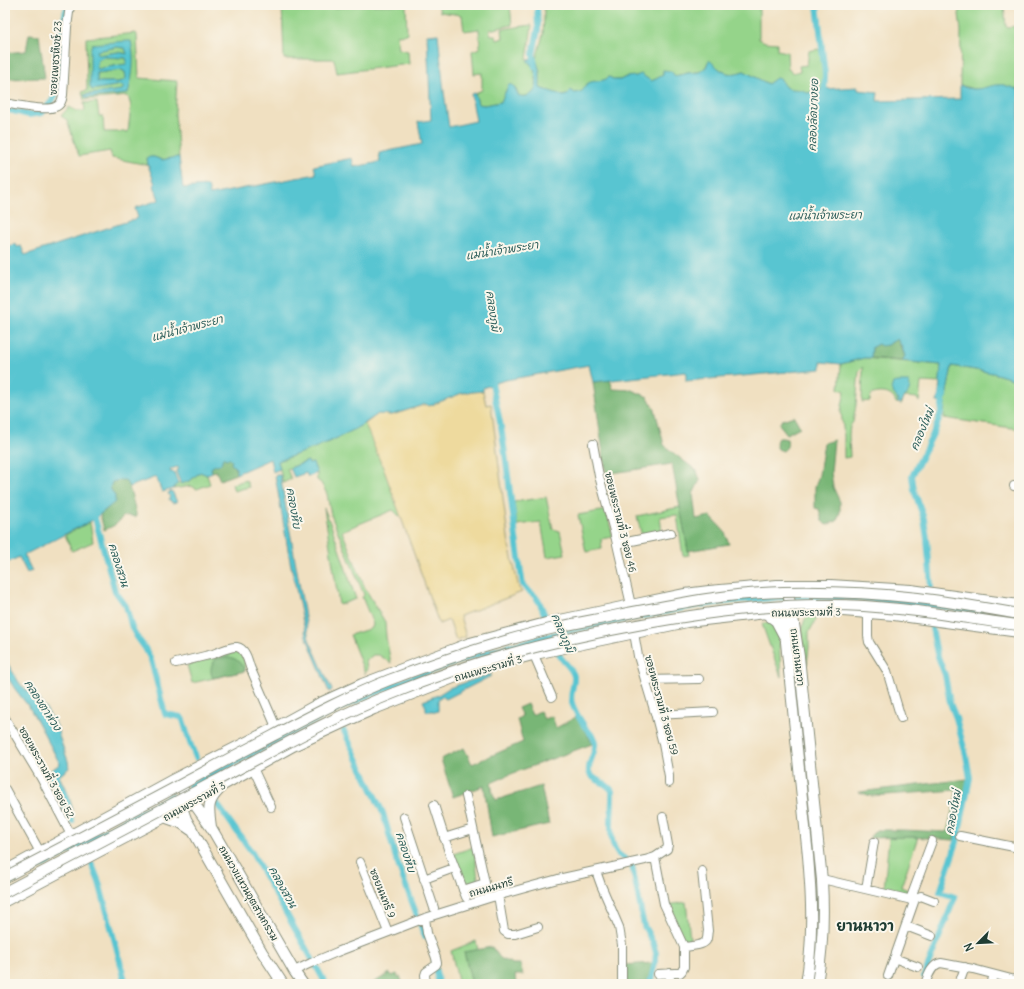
<svg xmlns="http://www.w3.org/2000/svg" width="1024" height="989" viewBox="0 0 1024 989" font-family="Delius,'Playpen Sans Thai',sans-serif">
	<rect width="100%" height="100%" fill="#fbf7ec"/>
	<filter id="ink" filterUnits="userSpaceOnUse"><feTurbulence type="fractalNoise" baseFrequency=".025" numOctaves="2"/><feDisplacementMap in="SourceGraphic" scale="8" xChannelSelector="R" yChannelSelector="G"/><feConvolveMatrix kernelMatrix="1 2 1 2 8 2 1 2 1" color-interpolation-filters="sRGB"/></filter>
	<filter id="wash" filterUnits="userSpaceOnUse"><feTurbulence type="fractalNoise" baseFrequency=".012" numOctaves="4" result="noise"/><feDisplacementMap in="SourceGraphic" scale="16" xChannelSelector="R" yChannelSelector="G"/><feGaussianBlur stdDeviation="0.9" result="paint"/><feColorMatrix in="noise" values="0 0 0 0 0 0 0 0 0 0 0 0 0 0 0 0 0 1.4 0 .05"/><feComposite in="paint" operator="in"/></filter>
	<g filter="url(#wash)">
		<rect width="100%" height="100%" fill="#f0e0c1"/>
		<path fill="#95d48a" stroke="#5a885f" fill-rule="evenodd" d="M282,5H333L334,8L366,5H406L407,34L397,35L399,49L408,51L409,64L337,73L334,59H284Z
			M438,5H510L512,25L489,30L491,35H495L497,40L503,38L502,29L532,25L527,59C529,62 531,65 533,67C539,81 539,99 519,96L514,86L509,84L503,97L502,102L484,105L478,104L475,93L482,90V73L474,74L472,51L480,48L479,29L464,31L462,15L440,12Z
			M544,5H759V39L765,42L777,43V50L787,52L788,69L793,73L800,71L799,66L807,65L809,51L818,49L820,51L823,68L822,89C817,90 813,92 809,93C797,94 783,85 772,81L768,84L744,71L734,74L726,73L708,62C703,74 700,71 689,73C684,73 680,75 675,76L673,74L663,71V75L656,79L651,81L645,77L636,76L626,77L620,80H615L609,77L603,81H595L581,92L563,96L559,94L539,88L540,72L536,59L543,35L544,17Z
			M958,5H1004L1006,27L1019,26V92L1017,89L993,86L982,89H973L960,85L961,31Z
			M136,33L137,35L139,78L177,81L175,113L179,157L171,158L162,160L154,157L147,158L148,165L112,158L110,151L79,156L67,120L61,116L69,107L77,111H85L84,103L97,102L99,116H103L104,132H128L131,106L128,96L84,100L82,92L87,90L86,38ZM92,44L132,47L125,94L86,98L84,95L89,94H95L123,90L124,86L121,85L92,90Z
			M117,47L125,48L127,54L118,52L98,55L97,54V51Z
			M103,57L126,58L127,60V64L97,69C96,63 97,60 103,57Z
			M122,70L125,72L126,77L125,80L119,82H97V73Z
			M864,358L941,365L940,383L921,382L919,402L917,398L906,397L903,399L902,404L896,403C893,392 880,391 871,395L870,401L862,402L863,367L859,371L856,405L853,422L850,426L849,435L850,457L844,458V436L841,411L845,391L839,389L841,364Z
			M952,366L993,373L1019,381V429L944,418L945,403Z
			M378,414L380,461L383,467L402,519L393,510L342,531L365,588L385,622L386,637L391,663L379,655H373L366,661L367,669L365,674L350,635L372,628L373,624L362,597L364,595L331,515L327,494L321,483L317,480V473L312,463L309,464L308,461L287,469L291,479L283,483L278,461C312,449 349,436 378,414Z
			M200,472L207,475L210,484L197,489L191,486L173,489L178,483C187,485 194,478 200,472Z
			M246,480L249,487L234,491L232,484Z
			M546,497L553,529L560,531L565,554L547,557L541,522L517,525L514,502Z
			M680,507L689,555L683,556L677,515L660,517L662,533L642,537L637,516Z
			M324,508L332,528L356,599L339,605Z
			M606,510L613,537L601,539L602,549L586,552L578,515Z
			M90,522L93,542L72,551L65,535Z
			M810,616H816V620L809,632V647L807,664C804,648 799,634 805,619Z
			M771,621L779,636L781,677L762,624Z
			M790,636L792,637L806,772L805,774H803Z
			M234,652C244,653 245,662 245,671L192,683L187,665Z
			M812,822L816,861L820,927L813,984H810C813,965 816,945 816,926C817,894 814,862 812,830Z
			M889,837H918L901,887L908,890L906,896L884,889Z
			M474,847L478,879L476,881L467,884L464,883L453,854Z
			M686,902L690,938L689,940L684,941L668,905Z
			M476,941L478,950L464,952L472,984H459L451,951Z"/>
		<path fill="#78b676" stroke="#4c7a55" d="M29,34L39,35L45,78L5,79V53L26,51Z
			M897,339L905,356L902,361L871,358L872,347L878,344L887,345Z
			M610,380L613,389L632,390L648,397L655,410L664,445L672,452L697,471L700,480L693,494L696,519L710,516L725,532L729,544L688,551L672,464L606,474L593,382Z
			M794,416L800,427L787,434L779,424L782,420Z
			M778,438H783L787,439C788,445 788,447 783,451L778,449C776,445 775,443 778,438Z
			M834,440L831,472L833,487L840,502V512L837,521L826,525L822,521L819,509L815,508V487L819,475L824,443Z
			M223,457C225,457 227,457 230,458C235,461 236,469 236,474L220,480L216,471L212,472L211,468L215,465L221,463Z
			M120,480H126L131,493L136,513V517C119,513 125,519 113,526C111,527 107,529 104,530L100,514L107,509L115,496L110,488L112,482Z
			M229,657C239,660 240,662 245,671L213,678C209,670 211,666 216,659Z
			M527,704L532,715L540,711L544,719L552,716L556,728L576,717L590,739L592,744L511,774L491,783L493,794L496,800L541,786L549,824L492,837L484,786L453,797L441,759L464,748L472,764L523,742L517,719L522,716L518,708Z
			M968,779L967,786L954,840L913,837L869,838L876,830H903L947,832L957,790L871,796L859,792Z
			M492,947L500,958L513,964H520L523,975H515L516,984H472L464,952Z
			M653,963L647,983L640,982L639,984H623V965Z
			M390,973L392,976L397,974L398,977L400,976L403,984H374L373,983Z"/>
		<path fill="#eeda9e" stroke="#868c69" d="M483,391L486,405L491,404L509,545L519,588L522,592L460,616L466,637L456,640L449,620L439,624L383,467L380,461L365,424L378,414L392,415L427,404L429,406L462,393Z"/>
		<path fill="#58c5d1" stroke="#3c8182" fill-rule="evenodd" d="M438,34L444,92L449,127L476,121L471,94L475,93L478,104L484,105L501,102L503,97L509,84L514,86L519,96C539,99 539,80 533,67C531,65 529,62 527,60L536,59L540,72V88L559,94L563,96L567,95L570,90L575,93C587,91 581,89 587,84C592,80 598,82 603,80C605,80 607,78 609,77L615,80H620L626,77L636,76L641,74L651,81L656,79L663,75V70L671,71L675,76L688,73L700,72L706,67L709,60C723,72 725,77 744,71L768,84L776,78L781,79C785,95 797,85 808,93L824,89L858,87V90L878,92L877,101L960,99V85C979,95 987,83 1004,85C1008,86 1013,88 1017,89L1019,92V381L993,373L952,366L945,403L937,402L939,393L941,365L902,361L905,356L901,345L897,339L887,345L881,346L878,344L872,347L871,358H864L841,364L821,362V369L686,381V372L593,382L589,365L506,380L495,383L483,388V391L462,393L429,406L426,404L392,415L378,414C349,436 313,449 278,461L280,469L273,472L270,459L236,474V467L231,464L232,461L229,458L226,459L223,457L221,464L215,465L211,468L212,472L207,475L200,472L191,480L181,484L176,472L179,468L177,467L171,469L170,472H174L178,483L173,489L162,492L156,477L129,487L125,480H120L112,482L110,488L115,496V502L93,520L24,555L32,571L27,573L19,557L5,564V247L16,244L17,247L21,246L25,255L138,218L135,208L159,200L154,185L155,184L148,165L147,157H154L162,160L171,158L179,157L183,188L208,186L210,195L316,174L314,166L352,158L354,167L380,162L379,153L422,144L418,122L431,120L427,35Z
			M128,41H131C135,58 133,76 128,93L126,94L86,98L84,95L122,90L124,87L121,85L92,90L90,87V51L92,44ZM117,47L125,48L127,54L118,52L98,55L97,54V51ZM103,57L126,58L127,61L126,64L97,69C96,63 97,60 103,57ZM122,70L125,72L126,77L125,80L119,82H97V73Z
			M898,382H909C911,389 909,394 903,398L901,404L898,403C898,397 893,394 891,389L893,383Z
			M308,461L309,464L313,463L317,473L308,477L306,473L294,477L290,468Z
			M275,475H280L309,639L332,690L329,692L306,636L290,561Z
			M172,491L177,502L172,503L171,501L169,500V498L170,497L168,493Z
			M5,659L20,684L33,696L41,701L57,726L59,736L68,761L69,768L59,776L68,794L73,810L70,813L71,816L69,817L68,815L65,816L47,773L60,764L39,724L29,707L15,689L5,673Z
			M491,674V676L446,699L442,696L439,698L438,701V711L435,712L434,711H426V707L423,701L438,695L449,688Z"/>
		<g fill="none" stroke-linecap="round" stroke-linejoin="round">
			<path stroke="#58c5d1" stroke-width="6" d="M817,5L825,74L824,97
				M535,67L533,54L538,29L537,5
				M5,109L29,115L42,113L52,101L57,92L60,76L61,33L66,10
				M491,376C494,397 500,418 503,439C510,488 515,536 523,585C526,590 531,592 535,596C542,604 545,616 548,626
				M93,511L115,591L126,606L132,628L137,637L145,648L151,660L165,714L181,717L183,720L190,743L196,758
				M931,586L927,539L924,519L914,490L912,476L936,428L941,412L944,394
				M557,647C558,650 559,653 560,656C564,663 572,668 574,676C575,685 569,694 572,703C574,710 581,721 585,727C589,732 594,736 595,742C597,752 587,763 589,772C592,781 608,782 612,791C613,808 607,836 616,851C619,857 627,858 632,865L644,926L653,943L656,953L655,962L650,984
				M344,731L383,813L397,862L425,937
				M190,786L324,716L351,703L416,676L480,654L552,635L612,622L700,605L741,600L797,597H841L911,602L982,612
				M217,804L251,851L326,984
				M67,809L72,821
				M92,864L99,882L126,984
				M5,885L171,796
				M434,963L439,984
				M924,976L955,897L940,892L957,842L970,778L966,755L956,718L950,703L945,675L937,654L932,628"/>
		</g>
	</g>
	<g filter="url(#ink)">
		<g fill="none" stroke-linecap="round" stroke-linejoin="round">
			<defs>
				<path id="minor" d="M5,103C15,105 47,111 55,107C61,105 62,100 63,95L67,27L70,5
					M593,444L599,476L614,531L631,605
					M1014,486L1019,487
					M617,544L671,533
					M868,613V636L869,642L887,671L901,718
					M634,633L638,656L655,713L663,744L669,776V783
					M534,655L552,697
					M176,663C189,660 201,657 213,654C219,652 230,646 237,647C245,648 248,660 250,667L276,727
					M645,680L699,679
					M656,715L713,712
					M5,718L41,778L71,835
					M253,768L271,807
					M5,789L40,852
					M466,796L487,892
					M434,805L450,855L466,897
					M404,817L434,908
					M960,836L1019,848
					M444,838L473,829
					M655,857L664,904L684,947V967L682,971L680,973H675L658,974
					M360,862L388,932
					M596,871L601,885L619,927L622,945V984
					M424,879L454,868
					M822,879L912,900L914,902L888,976
					M866,889L874,842
					M463,890L485,883
					M498,895L504,931L508,934H515L538,927
					M910,900L932,841
					M912,900L921,896L934,901
					M425,918L427,933L436,958L437,963L436,965L426,972L425,975L426,984
					M906,926L932,936
					M684,947C690,946 702,946 706,941C708,938 707,934 708,931L702,871
					M894,958L918,967
					M294,971L311,963L337,952L425,918L489,898L536,885L558,879L645,860L655,857L667,849L668,845L663,817
					M272,984L281,980
					M670,984V973
					M925,984C928,976 932,964 941,963L973,969L1019,981
					M959,984L965,967
					M991,984L994,975"/>
				<path id="major" d="M786,585L792,611L799,657L822,880C824,915 823,949 817,984
					M785,606L786,642L808,856C810,880 812,904 811,928C811,947 809,965 806,984
					M765,613L776,621L784,636
					M174,779L193,802L212,829L294,971L303,984
					M180,802L186,819L262,952L283,984
					M164,817L181,823L191,830
					M211,827C209,810 206,803 219,790
					M5,871L174,779L280,725L320,703L362,684L470,643L546,623L631,605L685,594L709,591L777,585H830L911,590L1019,605
					M5,901L182,808L293,746L347,721L374,709L456,677L480,669L540,653L687,622L784,611H843L894,615L1019,632"/>
			</defs>
			<use href="#minor" stroke="#888e7a" stroke-width="10"/>
			<use href="#major" stroke="#888e7a" stroke-width="12"/>
			<use href="#minor" stroke="#fff" stroke-width="8"/>
			<use href="#major" stroke="#fff" stroke-width="10"/>
			<defs>
				<path id="major-bridge" d="M5,877C82,837 158,797 234,756C285,730 336,701 389,680C445,659 501,640 559,627C580,622 601,619 623,614C675,604 729,593 783,592C828,591 873,593 918,598C951,602 985,608 1019,614
					M5,892C73,856 142,820 210,784C271,752 330,718 394,693C472,661 554,640 637,625C701,613 765,604 830,605C893,605 956,617 1018,625"/>
			</defs>
			<use href="#major-bridge" stroke="#888e7a" stroke-width="12" stroke-linecap="butt"/>
			<use href="#major-bridge" stroke="#fff" stroke-width="10"/>
		</g>
	</g>
	<g text-anchor="middle" stroke-width="4" stroke-linejoin="round" paint-order="stroke">
		<g font-size="10" fill="#1f3d34" stroke="#fbf7ec">
			<text transform="translate(55 58) rotate(-86)" y="4">ซอยเพชรหึงษ์ 23</text>
			<text transform="translate(621 522) rotate(76)" y="4">ซอยพระรามที่ 3 ซอย 46</text>
			<text transform="translate(806 612) rotate(-1)" y="4">ถนนพระรามที่ 3</text>
			<text transform="translate(798 657) rotate(83)" y="4">ถนนยานนาวา</text>
			<text transform="translate(488 668) rotate(-16)" y="4">ถนนพระรามที่ 3</text>
			<text transform="translate(662 705) rotate(75)" y="4">ซอยพระรามที่ 3 ซอย 59</text>
			<text transform="translate(47 772) rotate(61)" y="4">ซอยพระรามที่ 3 ซอย 52</text>
			<text transform="translate(194 801) rotate(-29)" y="4">ถนนพระรามที่ 3</text>
			<text transform="translate(491 887) rotate(-16)" y="4">ถนนนนทรี</text>
			<text transform="translate(249 893) rotate(60)" y="4">ถนนวงแหวนอุตสาหกรรม</text>
			<text transform="translate(383 893) rotate(68)" y="4">ซอยนนทรี 9</text>
		</g>
		<g font-size="11" font-style="italic" fill="#2d5f5b" stroke="#fbf7ec">
			<text transform="translate(813 115) rotate(-88)" y="4">คลองลัดบางยอ</text>
			<text transform="translate(825 215) rotate(-1)" y="4">แม่น้ำเจ้าพระยา</text>
			<text transform="translate(502 250) rotate(-9)" y="4">แม่น้ำเจ้าพระยา</text>
			<text transform="translate(493 311) rotate(82)" y="4">คลองภูมิ</text>
			<text transform="translate(187 328) rotate(-15)" y="4">แม่น้ำเจ้าพระยา</text>
			<text transform="translate(922 429) rotate(-67)" y="4">คลองใหม่</text>
			<text transform="translate(294 508) rotate(80)" y="4">คลองหีบ</text>
			<text transform="translate(119 565) rotate(73)" y="4">คลองสวน</text>
			<text transform="translate(563 633) rotate(67)" y="4">คลองภูมิ</text>
			<text transform="translate(43 705) rotate(57)" y="4">คลองตาห่วง</text>
			<text transform="translate(953 812) rotate(-79)" y="4">คลองใหม่</text>
			<text transform="translate(406 852) rotate(72)" y="4">คลองหีบ</text>
			<text transform="translate(283 887) rotate(61)" y="4">คลองสวน</text>
		</g>
		<g font-size="14" font-weight="bold" fill="#1f3d34" stroke="#fbf7ec">
			<text x="865" y="931">ยานนาวา</text>
		</g>
	</g>
	<rect width="1024" height="989" fill="none" stroke="#fbf7ec" stroke-width="20"/>
	<g transform="translate(978 943) rotate(246)" stroke="#fbf7ec" stroke-width="3" paint-order="stroke">
	<path d="M0-3L7 15L0 10L-7 15Z" fill="#1f3d34"/>
	<text y="-6" font-size="11" font-weight="bold" text-anchor="middle" fill="#1f3d34">N</text>
	</g>
</svg>
